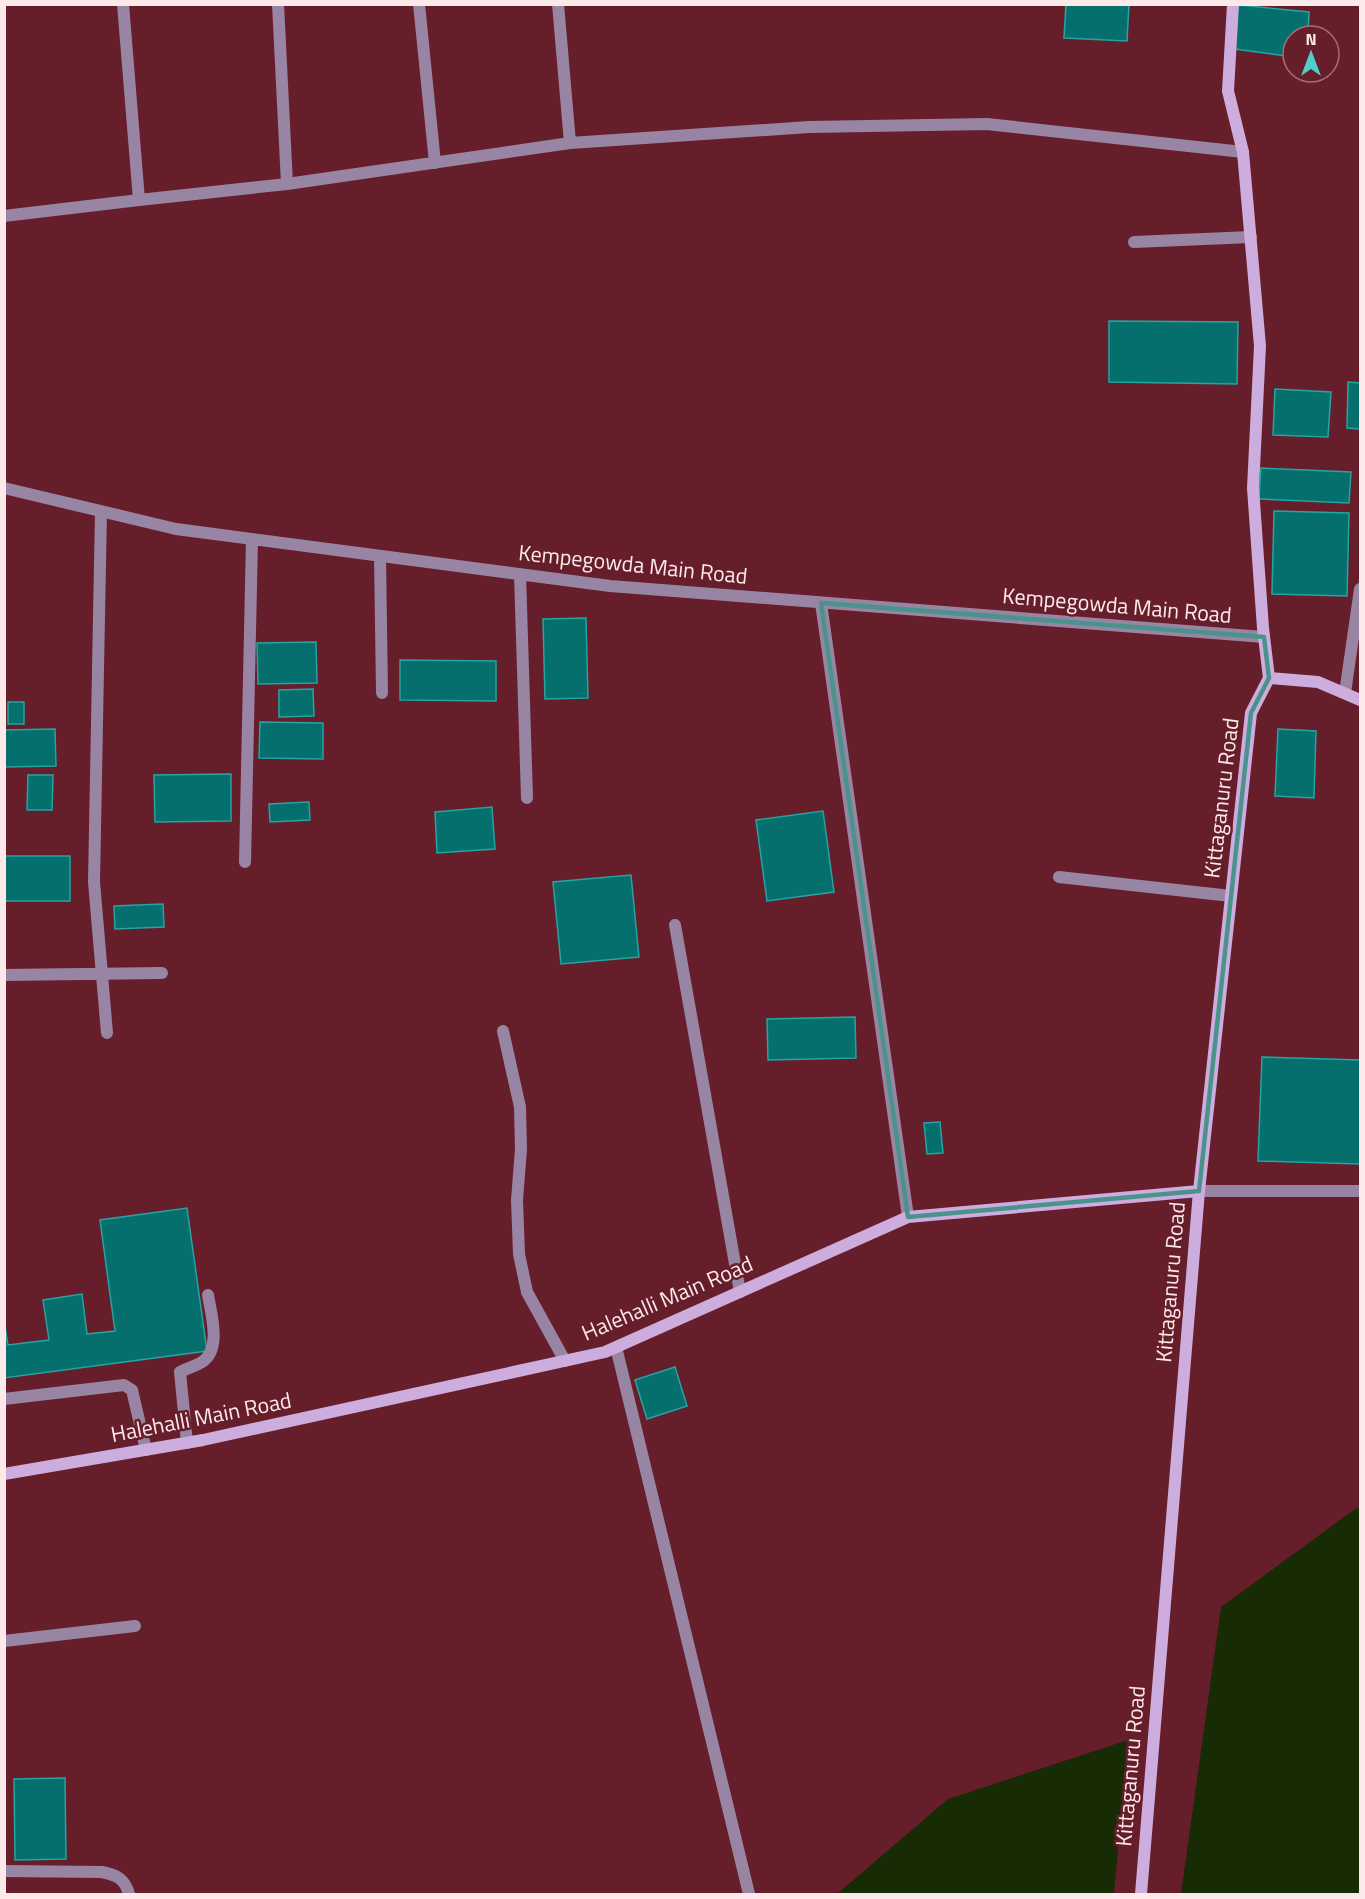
<svg xmlns="http://www.w3.org/2000/svg" width="1365" height="1899" viewBox="0 0 1365 1899" font-family="'Titillium Web',sans-serif">
	<rect width="100%" height="100%" fill="#671e2b"/>
	<path fill="#172b05" d="M1360,1507V1894H1181L1221,1607L1355,1509Z
		M1128,1740L1114,1894H837L948,1799Z"/>
	<path fill="#056f6e" stroke="#25a4a2" stroke-width="1.5" d="M1066,4H1129L1127,41L1064,38Z
		M1238,5L1309,12L1308,36H1293V57L1235,49Z
		M1109,321L1238,322L1237,384L1109,382Z
		M1348,382L1360,383V429L1347,428Z
		M1275,389L1331,392L1328,437L1273,435Z
		M1261,468L1351,472L1349,503L1259,499Z
		M1274,511L1349,513L1347,596L1272,594Z
		M586,618L588,698L545,699L543,619Z
		M316,642L317,683L258,684L257,643Z
		M400,660L496,661V701L400,700Z
		M313,689L314,716L279,717V690Z
		M8,702H24V724H8Z
		M260,722L323,723V759L259,758Z
		M55,729L56,766L4,767V730Z
		M1278,729L1316,731L1314,798L1275,796Z
		M231,774V821L155,822L154,775Z
		M28,775H53L52,810H27Z
		M309,802L310,820L270,822L269,804Z
		M492,807L495,849L437,853L435,812Z
		M823,811L834,892L767,901L756,820Z
		M4,856H70V901H4Z
		M631,875L639,957L561,964L553,882Z
		M163,904L164,927L115,929L114,906Z
		M855,1017L856,1058L768,1060L767,1019Z
		M1262,1057L1360,1060V1164L1258,1161Z
		M940,1122L943,1153L927,1154L924,1123Z
		M187,1208L207,1351L4,1378V1320L8,1345L49,1340L43,1300L82,1294L87,1334L115,1331L100,1220Z
		M675,1367L687,1406L647,1419L635,1380Z
		M65,1778L66,1859L15,1860L14,1779Z"/>
	<g fill="none" stroke-linecap="round" stroke-linejoin="round">
		<path stroke="#9885a3" stroke-width="12" d="M1134,242L1251,237
			M1059,877L1231,896
			M503,1031L520,1107L521,1149L517,1200L519,1254L527,1292L565,1361
			M1199,1191H1360
			M616,1347L749,1894
			M4,1399L124,1385L132,1390L146,1450
			M187,1443L180,1372C187,1368 196,1366 202,1362C222,1349 211,1314 208,1295"/>
		<path stroke="#9885a3" stroke-width="12" d="M123,4L139,200
			M278,4L287,184
			M419,4L435,163
			M558,4L570,143
			M4,216L139,200L287,184L570,143L809,127L987,124L1243,152
			M4,488L176,529L610,586L1264,637
			M101,511L94,882L107,1033
			M380,556L382,693
			M520,574L527,798
			M821,603L908,1217
			M1345,693L1360,589
			M245,862L252,539
			M675,925L740,1292
			M4,975L162,973
			M4,1641L135,1626
			M4,1871L102,1872C117,1875 125,1879 129,1894"/>
		<path stroke="#cdadde" stroke-width="12" d="M1233,4L1228,91L1243,152L1260,346L1253,488L1263,628L1269,678
			M1269,678L1318,682L1360,700
			M4,1474L203,1440L605,1352L908,1217L1199,1191
			M1141,1894L1199,1191L1251,713L1269,678"/>
	</g>
	<path fill="none" stroke="#4a938d" stroke-width="4.5" stroke-linejoin="round" d="M821,603L1264,637L1269,678L1251,713L1199,1191L908,1217Z"/>
	<g text-anchor="middle" stroke-width="5" stroke-linejoin="round" paint-order="stroke">
		<g font-size="22" fill="#fce9ea" stroke="#671e2b">
			<text transform="translate(633 564) rotate(6)" y="8">Kempegowda Main Road</text>
			<text transform="translate(1117 605) rotate(5)" y="8">Kempegowda Main Road</text>
			<text transform="translate(1221 798) rotate(-83)" y="8">Kittaganuru Road</text>
			<text transform="translate(1170 1282) rotate(-85)" y="8">Kittaganuru Road</text>
			<text transform="translate(667 1298) rotate(-23)" y="8">Halehalli Main Road</text>
			<text transform="translate(201 1417) rotate(-11)" y="8">Halehalli Main Road</text>
			<text transform="translate(1130 1766) rotate(-85)" y="8">Kittaganuru Road</text>
		</g>
	</g>
	<rect width="1365" height="1899" fill="none" stroke="#fce9ea" stroke-width="12"/>
	<g transform="translate(1311 54)"><circle r="28" fill="#671e2b" stroke="#a36f77" stroke-width="1.5"/>
	<path d="M0-4.5L10 22L0 15L-10 22Z" fill="#53cdcb"/>
	<text y="-9" font-size="16" font-weight="bold" text-anchor="middle" fill="#fce9ea">N</text>
	</g>
</svg>
